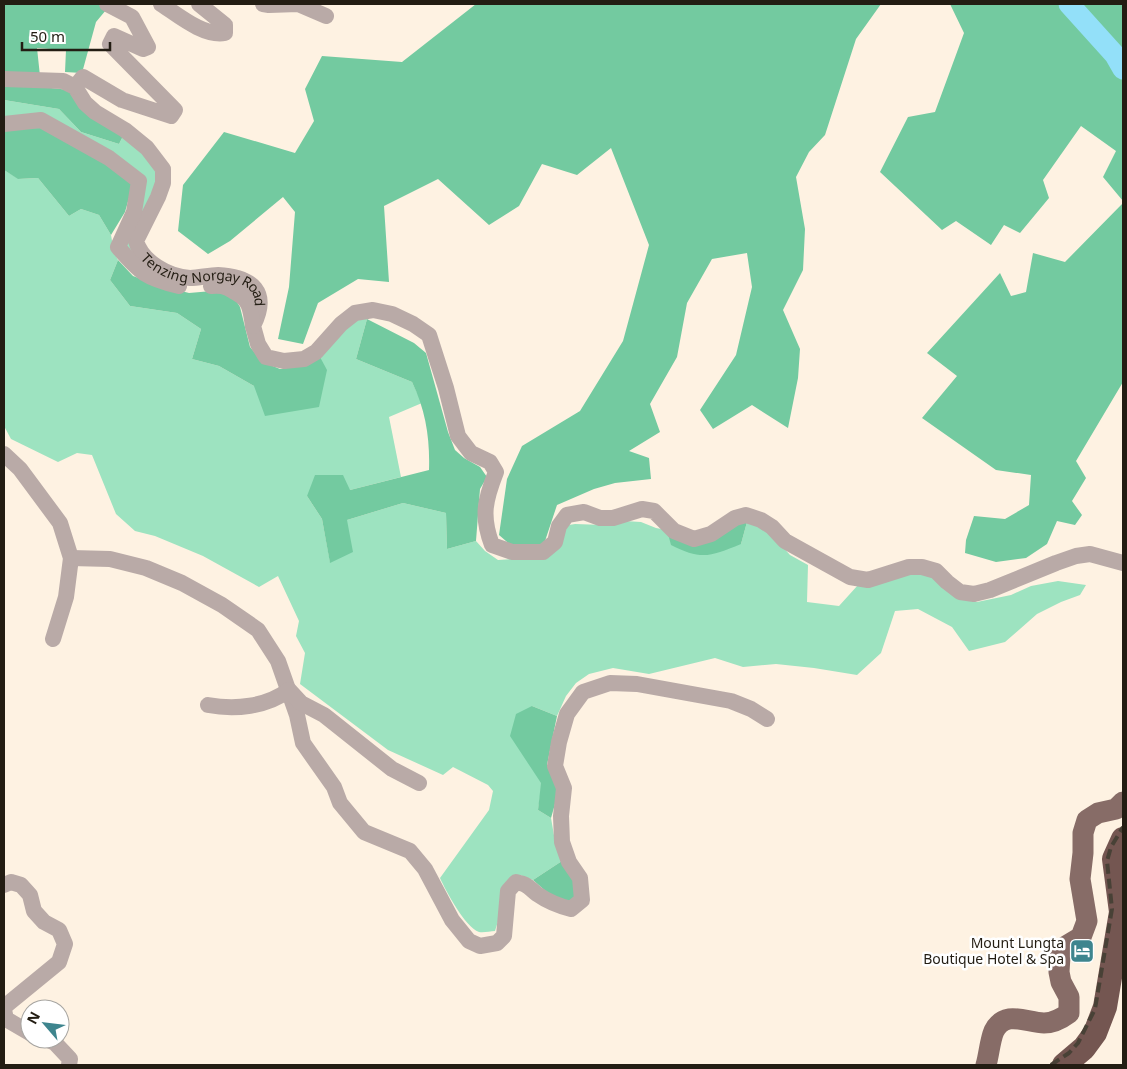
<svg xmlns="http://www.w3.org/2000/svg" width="1127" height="1069" viewBox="0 0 1127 1069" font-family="'Noto Sans',sans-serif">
	<rect width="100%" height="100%" fill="#fef2e2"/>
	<path fill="#9de3c0" d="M4,100L59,109L81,132L119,144L125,132L158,172L141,256L231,286L175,283L123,244L142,196L4,117Z
		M4,170L19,179L38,178L69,216L81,209L99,215L111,235L114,252L118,260L110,280L130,306L177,313L201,329L192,359L219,366L254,386L320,357L355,318L367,319L356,359L412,382L422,403L389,417L401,477L350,490L307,496L322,519L330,562L347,520L403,503L446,513L447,549L476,541L485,551L498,560L544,557L563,526L575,524L604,525L625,521L641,522L656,528L741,544L747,522L766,528L790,555L808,565L807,602L839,606L858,585L916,572L931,574L958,594L977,602L1011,595L1031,586L1058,581L1086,585L1080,595L1061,602L1037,614L1005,642L969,651L952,627L918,609L895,611L881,653L857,675L814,668L776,664L743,667L715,658L649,674L613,668L589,674L576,683L566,696L557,716L532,706L542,783L538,810L551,818L556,847L562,861L533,880L520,875L502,908L495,931C490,931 484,933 479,932C465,927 446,891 440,878L489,810L493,791L488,785L453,767L443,775L388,750L300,684L305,653L296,636L299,621L278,576L259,587L203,556L155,536L135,531L116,514L92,455L77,453L58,462L11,439L4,426Z"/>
	<path fill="#73caa0" d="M4,4H111L96,22L82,73L65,72L66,50L37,48L40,76L4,73Z
		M476,4H881L856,39L825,135L809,152L796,177L805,229L803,270L783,310L800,349L798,378L788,428L752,405L713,429L700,410L736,355L752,287L747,253L712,259L687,303L677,357L650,404L660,432L629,451L649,458L651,479L615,483L594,489L557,505L544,544L513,547L499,535L507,479L522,446L580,411L623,341L649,245L611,148L577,175L542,164L519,206L489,225L438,179L384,206L389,282L358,279L318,303L303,344L278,339L289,287L295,212L283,197L230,241L208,254L178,231L183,185L224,132L295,153L314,121L305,89L322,56L402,62Z
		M950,4H1063L1111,60L1123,81V201L1103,177L1116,151L1081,126L1043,180L1049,198L1020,233L1004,225L991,245L956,221L942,230L880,172L908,117L935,112L964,33Z
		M1076,4H1123V60L1118,52Z
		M4,83L70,90L125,132L119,144L81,132L59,109L4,100Z
		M41,128L106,159L133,184L125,212L111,235L99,215L81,209L69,216L38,178L18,179L4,170V129Z
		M1123,203V382L1076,461L1086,478L1072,501L1082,515L1075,525L1057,521L1047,544L1026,558L996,562L965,553L966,540L974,516L1005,519L1029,505L1031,475L996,470L922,418L957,376L927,353L1000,273L1011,296L1026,292L1033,253L1065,262Z
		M118,260L133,276L158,285L189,293L212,291L232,294L240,307L250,347L263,362L280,369L301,366L320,357L327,370L319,407L265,416L254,386L219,366L192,359L201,329L177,313L130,306L110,280Z
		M367,319L414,343L426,353L448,432L455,450L464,458L480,467L487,477L480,489L476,541L447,549L446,513L403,503L347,520L353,552L330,563L322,519L307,496L315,475H343L350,490L429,470C430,439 426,411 412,382L356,359Z
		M747,522L741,544C711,556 702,561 671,545L667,530L692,543L731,524Z
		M532,706L557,716L547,765L559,790L551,818L538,810L541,783L510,736L516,714Z
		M562,861L577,878L579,897L568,904L557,901L533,880Z"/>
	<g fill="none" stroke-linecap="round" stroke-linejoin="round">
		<path stroke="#93e0f9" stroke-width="21" d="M1069,4L1115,55L1123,69"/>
		<g stroke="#b9aaa7" stroke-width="16">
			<path d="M161,4C178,15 204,37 225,33V25L199,4"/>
			<path d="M263,4L269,5L298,4L326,16"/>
			<path id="s1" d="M4,79L63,81L75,87L85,103L95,112L125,130L147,148L163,169V183L158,197L136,241C142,262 169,277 190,278C199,278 209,275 218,275C253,277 270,292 253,326L258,344L266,357L284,361L304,359L316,352L341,324L355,313L373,310L392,314L413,324L429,335L446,388L458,436L471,453L490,462L496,472C485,500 481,516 492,545L512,552H543L555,542L559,526L567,515L584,512L600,518H613L642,509L654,511L674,531L694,539L711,534L735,518L746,515L761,520L772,527L785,541L850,577L868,580L909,567H922L936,571L947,582L960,592L974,594L990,590L1056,563L1076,556L1090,554L1123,563"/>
			<path d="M75,87L83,77L122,100L171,116L175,110L110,44L114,36L143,49L148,47L132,17L107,4"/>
			<path d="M4,124L41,120L109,158L139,181L134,212L118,247C140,273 146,278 179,286"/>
			<path d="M211,286C220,285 225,286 233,291C251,300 250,308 253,326"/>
			<path d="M4,454L20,469L60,523L71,558L66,597L53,639"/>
			<path d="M71,558L110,559L146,568L182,583L222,605L258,630L278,661L297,715L303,743L334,787L340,803L364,832L410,851L425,869L452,920L469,941L480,946L497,943L504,936L508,891L516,882C529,885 527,886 537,894C547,901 559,906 571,909L582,900L580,878L569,862L562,842L561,816L564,788L555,766L559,742L567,714L583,692L610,683L637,684L731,701L751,709L767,719"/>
			<path d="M208,705C235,710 266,707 289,690L301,703L324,715L392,769L419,783"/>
			<path d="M4,885L11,882L21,885L30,895L34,911L44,922L59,930L65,944L59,962L4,1007"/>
			<path d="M4,1010L6,1019L30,1033"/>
			<path d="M46,1039L55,1043L70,1059L69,1065"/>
		</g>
		<path stroke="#876c67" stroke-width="21" d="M986,1065C989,1055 990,1040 994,1031C1005,1009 1027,1023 1044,1023C1054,1023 1061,1019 1069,1013V997L1061,982L1059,972L1060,956L1066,946L1081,937L1087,921L1080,879L1083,853V833L1087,820L1098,813L1116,809L1123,802"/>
		<path stroke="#745651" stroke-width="24" d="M1064,1065L1084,1048L1095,1033L1105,1007L1121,912L1114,859L1123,839"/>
		<path stroke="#484136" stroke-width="4" stroke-dasharray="10 5" stroke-linecap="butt" d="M1051,1065L1069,1053L1078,1043L1095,1009L1112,909L1107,861L1111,847L1123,827"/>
	</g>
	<defs>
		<symbol id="hotel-square" viewBox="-11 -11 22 22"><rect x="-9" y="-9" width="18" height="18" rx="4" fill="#3e858e" stroke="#fff"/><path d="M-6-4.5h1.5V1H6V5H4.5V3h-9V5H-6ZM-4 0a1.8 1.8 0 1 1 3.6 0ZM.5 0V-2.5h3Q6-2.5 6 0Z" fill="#fff"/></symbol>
	</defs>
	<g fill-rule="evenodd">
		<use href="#hotel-square" x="1068" y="937" width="28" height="28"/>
	</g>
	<g text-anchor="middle" stroke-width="5" stroke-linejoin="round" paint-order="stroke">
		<g font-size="14" fill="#231d13" stroke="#fff">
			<text dy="5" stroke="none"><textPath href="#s1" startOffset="359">Tenzing Norgay Road</textPath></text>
		</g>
		<g font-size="14" fill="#231d13" stroke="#fff" text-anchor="end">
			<text x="1064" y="948">Mount Lungta<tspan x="1064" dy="16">Boutique Hotel &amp; Spa</tspan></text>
		</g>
	</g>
	<rect width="1127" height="1069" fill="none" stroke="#231d13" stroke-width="10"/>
	<g transform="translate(45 1024) rotate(298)"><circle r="24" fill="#ffffff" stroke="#a7a5a1"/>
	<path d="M0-4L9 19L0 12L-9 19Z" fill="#3e858e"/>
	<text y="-8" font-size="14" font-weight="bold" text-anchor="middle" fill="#231d13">N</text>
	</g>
	<path d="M22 42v8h88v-8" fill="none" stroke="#231d13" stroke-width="2.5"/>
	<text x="30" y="42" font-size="15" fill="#231d13" stroke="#ffffff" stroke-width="4" paint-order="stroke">50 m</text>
</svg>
